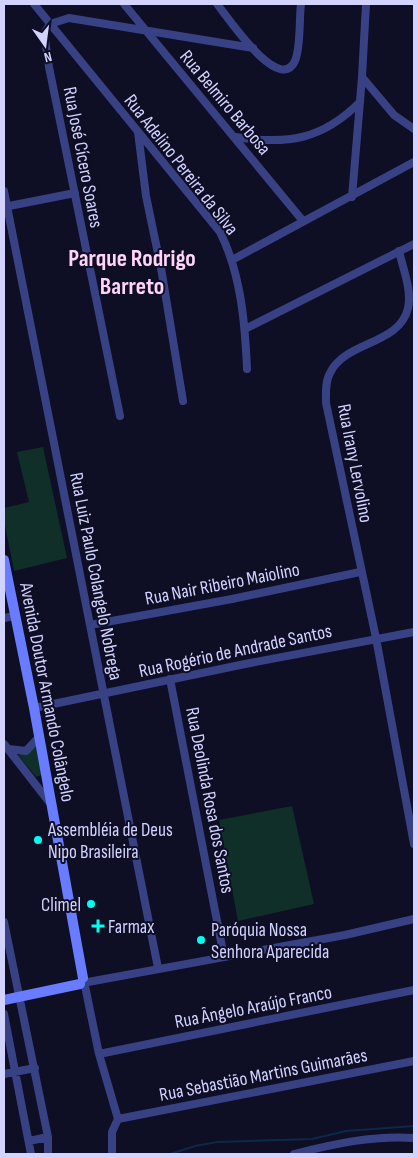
<svg xmlns="http://www.w3.org/2000/svg" width="418" height="1158" viewBox="0 0 418 1158" font-family="'Sofia Sans Condensed',sans-serif">
	<rect width="100%" height="100%" fill="#0e0e25"/>
	<path fill="#112f29" d="M43,447L67,558L14,571L4,520V508L29,502L17,452Z
		M37,745L44,774L36,777L18,755L28,752Z
		M292,806L314,904L238,921L219,820Z"/>
	<g fill="none" stroke-linecap="round" stroke-linejoin="round">
		<path stroke="#0b2a47" stroke-width="2" d="M170,1154L195,1146L217,1142L312,1139L346,1131L414,1126"/>
		<path stroke="#384184" stroke-width="8" d="M34,4L220,232C241,274 245,323 247,369
			M124,4L303,221
			M217,4C227,16 279,95 295,61C301,47 299,19 301,4
			M362,77L394,115L414,129
			M138,132L146,196L161,268L183,401
			M236,137C287,145 322,140 360,102
			M4,191L158,968
			M352,197L362,77L366,4
			M4,207L75,193
			M399,251C403,269 412,290 408,308C400,345 345,341 330,373C325,382 326,394 326,403L376,638L414,844
			M232,260L414,162
			M245,329L414,244
			M120,416L49,67L45,39V32L50,24L69,18L253,48
			M4,618L15,616
			M90,625L232,599L360,572
			M170,679L224,957
			M34,708L245,664L414,632
			M4,744L50,803
			M9,749L26,751L39,737
			M4,922L48,1137V1154
			M88,982L345,935L414,919
			M85,986L99,1054L118,1119L112,1132V1154
			M4,1014L31,1154
			M99,1054L414,990
			M4,1074L35,1068
			M118,1119L414,1061
			M29,1141L48,1137
			M294,1154C333,1144 374,1135 414,1138"/>
		<path stroke="#697cff" stroke-width="10" d="M4,560L34,708L83,978
			M4,1000L80,984"/>
	</g>
	<g fill="#00fdef" stroke="#0e0e25" stroke-width="2">
		<circle cx="38" cy="840" r="5"/>
		<circle cx="91" cy="904" r="5"/>
		<path d="M95.5 918.5h5v5h5v5h-5v5h-5v-5h-5v-5h5z"/>
		<circle cx="201" cy="940" r="5"/>
	</g>
	<g text-anchor="middle" stroke-width="4" stroke-linejoin="round" paint-order="stroke">
		<g font-size="19" fill="#d2d3ff" stroke="#0e0e25">
			<text transform="translate(226 102) rotate(50)" y="7">Rua Belmiro Barbosa</text>
			<text transform="translate(84 157) rotate(79)" y="7">Rua José Cícero Soares</text>
			<text transform="translate(182 164) rotate(52)" y="7">Rua Adelino Pereira da Silva</text>
			<text transform="translate(356 463) rotate(79)" y="7">Rua Irany Lervolino</text>
			<text transform="translate(97 576) rotate(79)" y="7">Rua Luiz Paulo Colangelo Nobrega</text>
			<text transform="translate(222 583) rotate(-11)" y="7">Rua Nair Ribeiro Maiolino</text>
			<text transform="translate(235 650) rotate(-12)" y="7">Rua Rogério de Andrade Santos</text>
			<text transform="translate(48 692) rotate(79)" y="7">Avenida Doutor Armando Colângelo</text>
			<text transform="translate(211 800) rotate(79)" y="7">Rua Deolinda Rosa dos Santos</text>
			<text transform="translate(253 1006) rotate(-11)" y="7">Rua Ângelo Araújo Franco</text>
			<text transform="translate(263 1074) rotate(-11)" y="7">Rua Sebastião Martins Guimarães</text>
		</g>
		<g font-size="19" fill="#d2d3ff" stroke="#0e0e25" text-anchor="start">
			<text x="48" y="836">Assembléia de Deus<tspan x="48" dy="22">Nipo Brasileira</tspan></text>
			<text x="81" y="911" text-anchor="end">Climel</text>
			<text x="108" y="933">Farmax</text>
			<text x="211" y="936">Paróquia Nossa<tspan x="211" dy="22">Senhora Aparecida</tspan></text>
		</g>
		<g font-size="24" font-weight="bold" fill="#ffd4f6" stroke="#0e0e25">
			<text x="132" y="266">Parque Rodrigo<tspan x="132" dy="28">Barreto</tspan></text>
		</g>
	</g>
	<rect width="418" height="1158" fill="none" stroke="#d2d3ff" stroke-width="10"/>
	<g transform="translate(45 45) rotate(166)" stroke="#0e0e25" stroke-width="4" paint-order="stroke">
	<path d="M0-4L9 19L0 12L-9 19Z" fill="#d2d3ff"/>
	<text y="-8" font-size="14" font-weight="bold" text-anchor="middle" fill="#d2d3ff">N</text>
	</g>
</svg>
